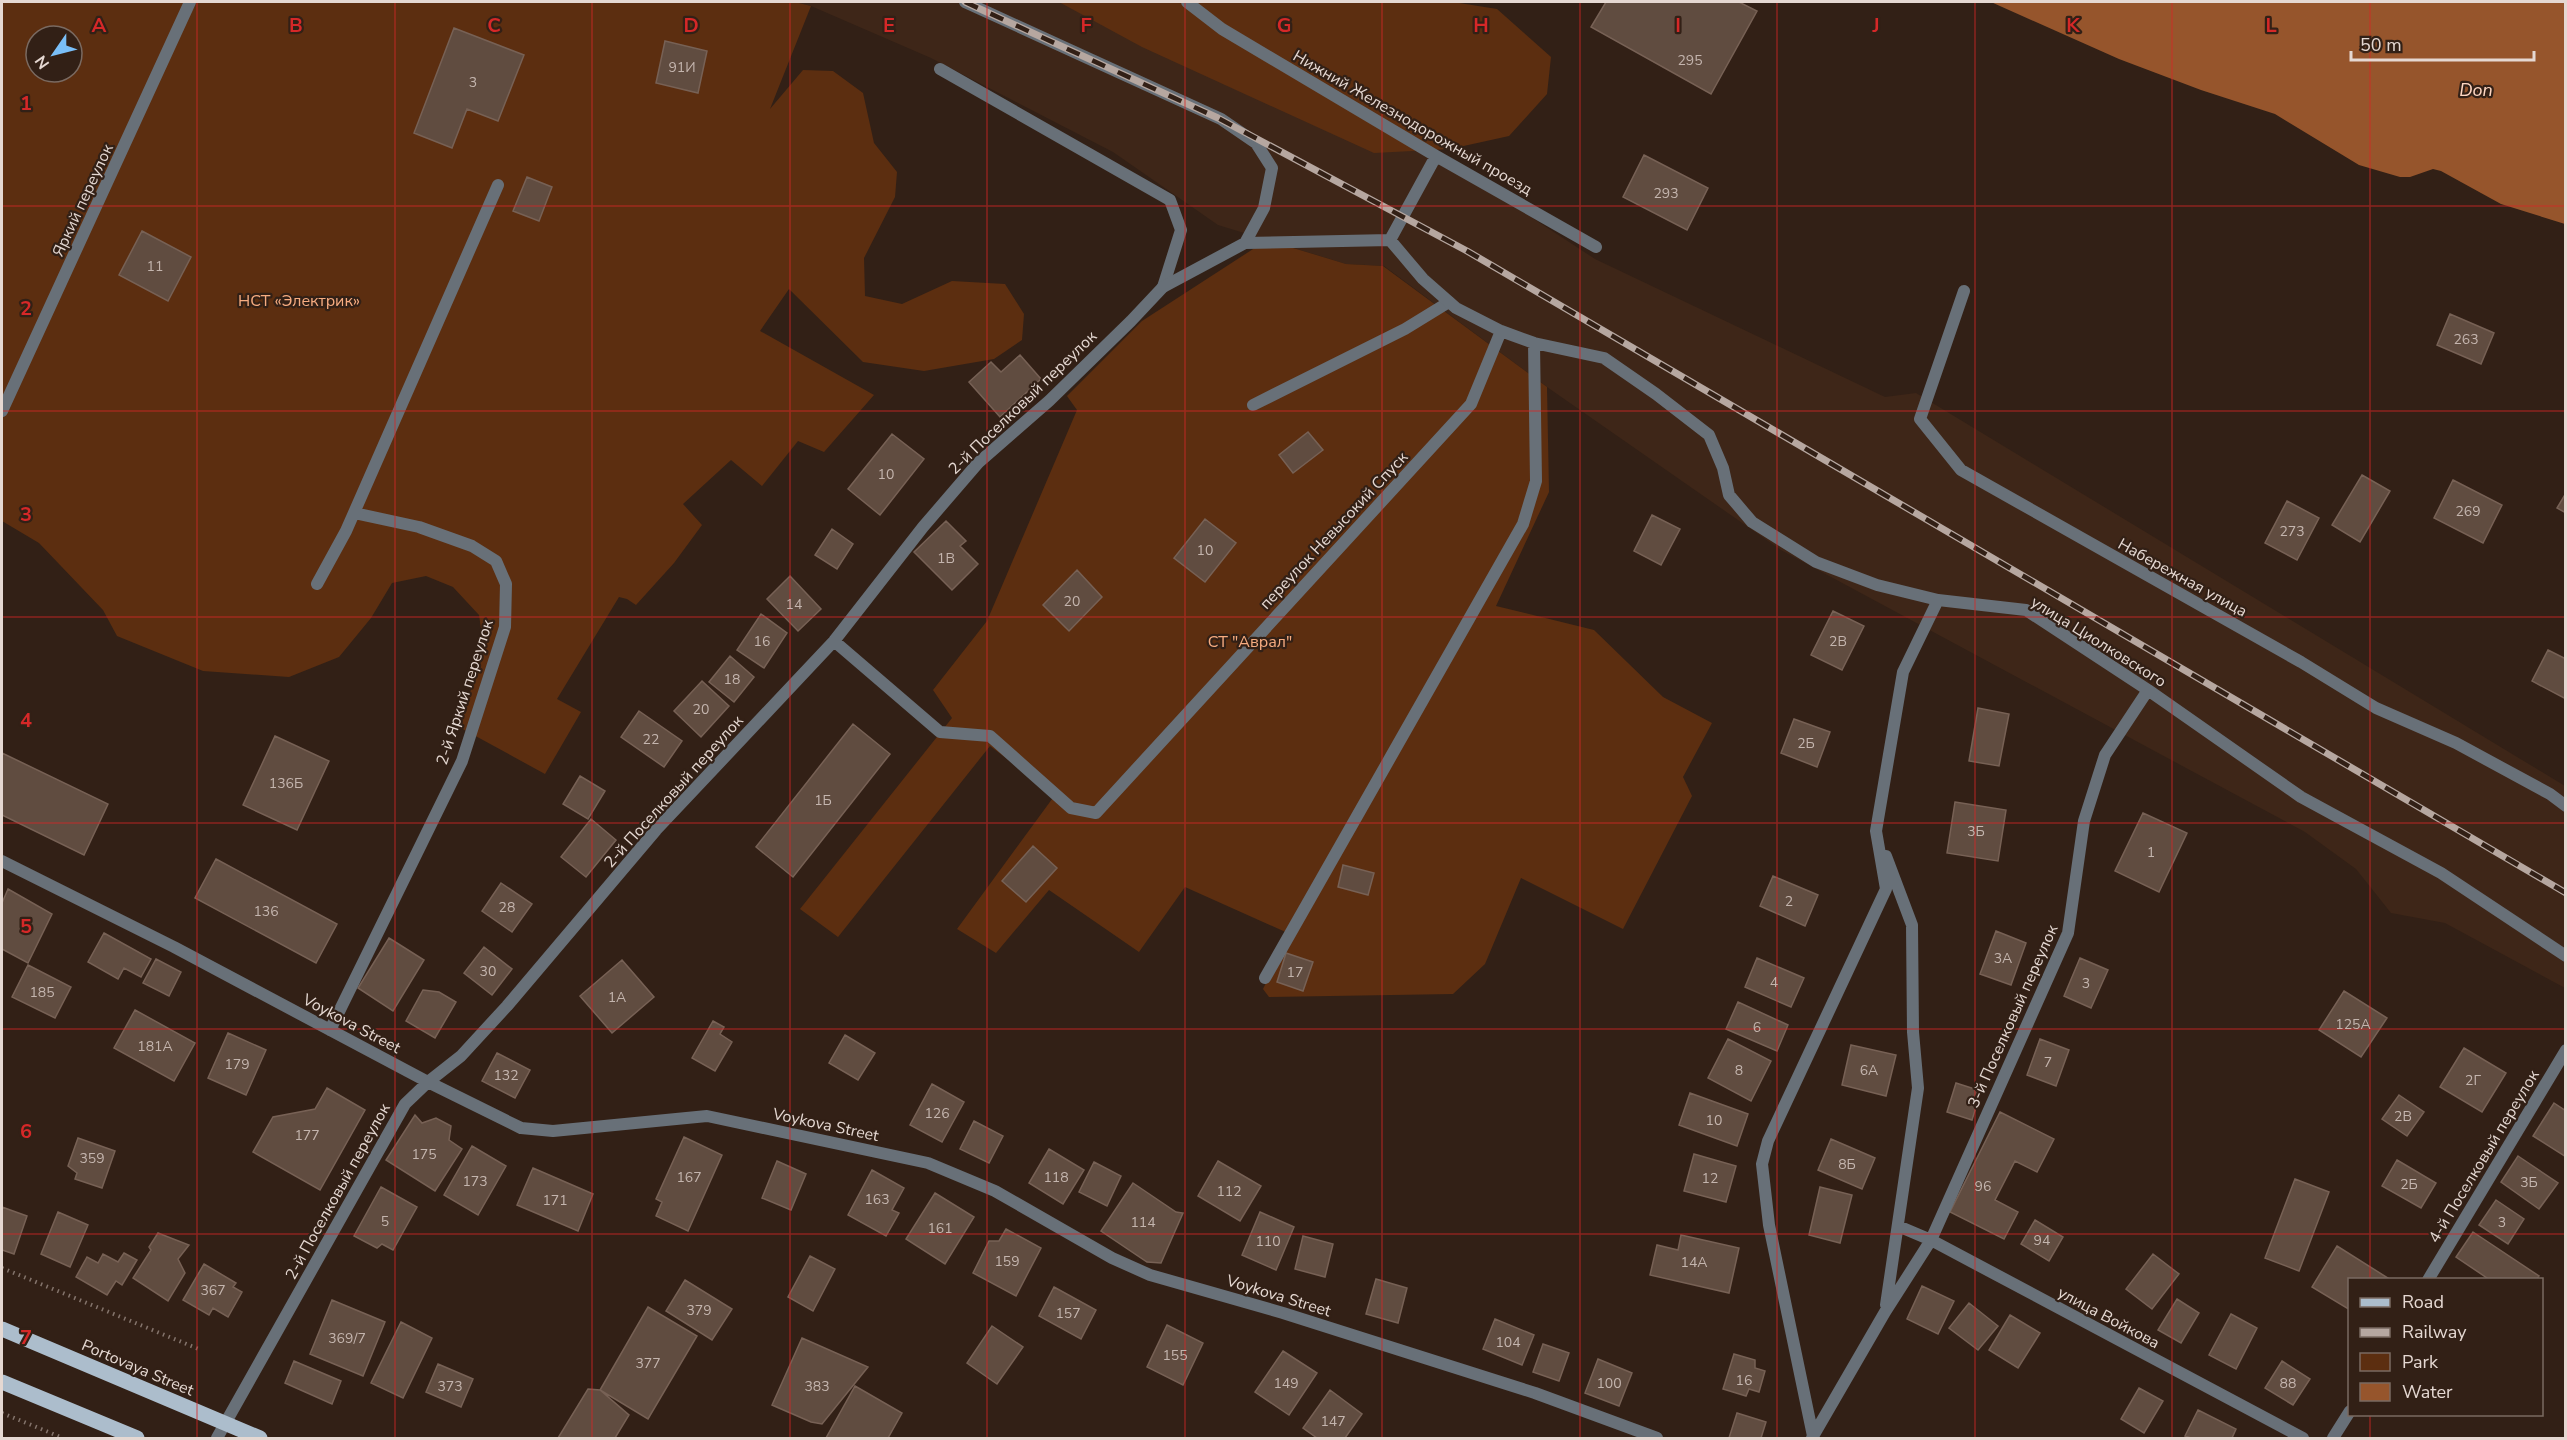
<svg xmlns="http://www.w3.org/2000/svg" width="2567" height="1440" viewBox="0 0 2567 1440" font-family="'Nunito Sans',sans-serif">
	<rect width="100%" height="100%" fill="#322016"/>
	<path fill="#3e2618" d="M795,2H1174L1401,132L1595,259L1885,397L1916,393L2565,786V988L2445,923L2391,913L2356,869L2305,832L1781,550L1547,387L1384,266L1346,264L1218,225L1113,152L931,58L811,6Z"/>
	<path fill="#5c2e10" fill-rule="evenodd" d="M2,2H795L811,6L770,109L803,70L833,71L863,93L874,143L897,172L895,197L864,258L865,296L902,304L952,281L1005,284L1024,314L1022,340L994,359L924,371L863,362L789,289L760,331L874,395L824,452L798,441L762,486L731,460L683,504L702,525L674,563L636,605L627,599L619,597L557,699L581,712L545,774L459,727L484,649L479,615L453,587L426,576L392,583L371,618L339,657L289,677L203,671L117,636L103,610L39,543L2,521ZM36,36H72V72H36Z
		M1059,2H1453L1497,9L1551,57L1547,94L1509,136L1450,149L1374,153L1142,47Z
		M1267,240L1346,264L1383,266L1547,387L1549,492L1496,606L1594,630L1663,697L1712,723L1683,777L1692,796L1623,929L1521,878L1485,964L1453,994L1269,997L1263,989L1290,934L1185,887L1139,952L1049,890L996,953L957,929L1055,795L990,746L838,937L800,909L952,718L933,690L987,621L1077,410L1067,396L1142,321Z"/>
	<path fill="#96552c" d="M1991,2H2565V224L2501,204L2441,171L2433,169L2410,177H2400L2359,165L2275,114L2201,90L2119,59Z"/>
	<path fill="#604c40" stroke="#776155" stroke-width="1.5" d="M1606,2H1739L1757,11L1711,94L1591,27Z
		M454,28L524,55L498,121L467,109L452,148L414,133Z
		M665,41L707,51L698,93L656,83Z
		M1644,155L1708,188L1687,230L1623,197Z
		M527,177L552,187L539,221L513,211Z
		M142,231L191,257L168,301L119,275Z
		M2450,314L2494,333L2481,364L2437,345Z
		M1020,355L1041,379L1000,417L969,382L991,362L1001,372Z
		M1308,432L1323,450L1293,473L1279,455Z
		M892,434L924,459L880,515L848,489Z
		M2362,475L2390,491L2360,542L2332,525Z
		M2453,480L2502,505L2483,543L2434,518Z
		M2566,493V513L2557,508Z
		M2287,501L2319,518L2297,560L2265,543Z
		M1652,515L1680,529L1661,565L1634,551Z
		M1205,519L1236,543L1205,582L1174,558Z
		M946,521L966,541L960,546L978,564L952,590L914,552Z
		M832,529L853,544L837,569L815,555Z
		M1077,570L1102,597L1069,631L1043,605Z
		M790,576L821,609L798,631L767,599Z
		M1833,611L1864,626L1842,670L1811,655Z
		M761,614L787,633L764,668L737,650Z
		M2548,650L2566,659V699L2532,681Z
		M730,656L754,677L734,702L709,682Z
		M702,681L729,706L701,737L674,711Z
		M1978,708L2009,714L1999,766L1969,761Z
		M639,711L682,741L664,767L621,737Z
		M1794,719L1830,732L1817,767L1781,753Z
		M853,724L890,754L793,877L756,847Z
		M275,736L329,761L297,830L243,805Z
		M2,753L108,804L84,855L2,815Z
		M580,776L605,791L588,819L563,804Z
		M1955,802L2006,810L1998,861L1947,853Z
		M2143,813L2187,833L2159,892L2115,871Z
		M591,819L616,840L586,877L561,857Z
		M1033,846L1057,868L1026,902L1002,881Z
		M216,859L337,924L316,963L195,898Z
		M1343,865L1374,873L1368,895L1338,887Z
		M1773,876L1818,895L1805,926L1760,906Z
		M501,883L532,904L512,932L482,911Z
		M8,889L52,914L28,963L2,949V903Z
		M1996,931L2026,943L2011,985L1980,974Z
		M104,933L151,959L141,977L124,968L118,979L88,962Z
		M389,938L424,960L393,1011L358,988Z
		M484,947L512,969L492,995L464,973Z
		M1286,953L1313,962L1303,991L1277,982Z
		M1757,958L1804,978L1791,1007L1745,987Z
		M2080,958L2108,970L2091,1008L2064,996Z
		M156,959L181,972L169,996L143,983Z
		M622,960L654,997L612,1033L580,996Z
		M28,965L71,987L55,1018L12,997Z
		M423,990L439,992L456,1002L435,1038L406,1021Z
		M2344,991L2387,1018L2361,1057L2319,1030Z
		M1738,1002L1788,1025L1777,1051L1726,1029Z
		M135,1010L195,1043L174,1081L114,1048Z
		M713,1021L724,1027L720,1034L732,1042L715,1071L692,1058Z
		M228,1033L266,1050L246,1095L208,1078Z
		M845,1035L875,1053L858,1080L829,1063Z
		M1728,1039L1771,1061L1751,1101L1708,1078Z
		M2040,1039L2069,1050L2056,1086L2027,1075Z
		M1851,1045L1896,1055L1886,1096L1842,1085Z
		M2464,1048L2506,1073L2482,1112L2440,1087Z
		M497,1053L530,1070L515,1098L482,1081Z
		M1956,1083L1981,1091L1972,1120L1947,1112Z
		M932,1084L964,1102L942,1142L910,1125Z
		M327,1088L365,1110L320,1190L253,1152L273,1117L315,1109Z
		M1690,1093L1748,1114L1737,1146L1679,1125Z
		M2399,1095L2424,1112L2407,1136L2382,1119Z
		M2554,1103L2566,1111V1157L2533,1136Z
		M2000,1112L2054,1139L2037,1172L2015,1161L1995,1200L2018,1212L2004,1239L1950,1212Z
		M415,1115L422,1123L436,1118L451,1126L449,1140L462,1149L435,1191L386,1160Z
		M974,1121L1003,1136L989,1163L960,1149Z
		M684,1137L722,1155L688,1231L656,1216L662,1202L656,1199Z
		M78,1138L115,1151L102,1188L75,1179L77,1173L68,1166Z
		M1831,1139L1875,1158L1862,1189L1818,1170Z
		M472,1146L506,1166L478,1215L444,1195Z
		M1049,1149L1084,1170L1063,1204L1029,1183Z
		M1694,1154L1736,1166L1726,1202L1684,1191Z
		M2518,1156L2558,1183L2539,1209L2501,1182Z
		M2397,1160L2436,1183L2421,1208L2382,1186Z
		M777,1161L806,1174L791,1210L762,1198Z
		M1218,1161L1261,1186L1240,1221L1198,1196Z
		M1094,1162L1121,1176L1107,1206L1079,1192Z
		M533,1168L593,1194L578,1231L517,1205Z
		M872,1170L904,1188L892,1210L899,1213L886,1236L848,1215Z
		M2295,1179L2329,1192L2299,1271L2265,1258Z
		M1133,1183L1176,1212L1183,1213L1161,1263L1147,1262L1101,1231Z
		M381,1187L417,1207L393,1250L382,1244L377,1248L354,1236Z
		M1820,1187L1852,1195L1840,1243L1809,1235Z
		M935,1193L974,1217L945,1264L906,1239Z
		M2496,1200L2524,1219L2508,1244L2479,1225Z
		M2,1207L27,1216L14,1254L2,1250Z
		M58,1212L88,1225L70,1267L41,1254Z
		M1260,1212L1294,1227L1276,1270L1242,1255Z
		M2035,1220L2063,1237L2049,1261L2021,1244Z
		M1006,1229L1041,1248L1016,1296L973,1273L989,1241H999Z
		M2473,1232L2539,1276L2536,1280H2490L2456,1257Z
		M158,1233L189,1245L178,1259L185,1273L168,1301L133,1278L151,1250L149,1247Z
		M1681,1235L1739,1248L1729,1293L1650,1275L1657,1245L1678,1250Z
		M1303,1236L1333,1244L1325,1277L1295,1269Z
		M2337,1246L2391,1280H2350V1310L2312,1287Z
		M124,1253L137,1260L122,1285L116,1281L107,1295L76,1277L87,1257L98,1263L103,1254L118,1262Z
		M2153,1254L2179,1274L2152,1309L2126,1289Z
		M810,1256L835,1269L813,1311L788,1297Z
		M204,1264L236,1283L233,1287L242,1292L228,1317L213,1308L209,1315L183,1300Z
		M1376,1279L1407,1288L1398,1323L1366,1314Z
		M685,1280L732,1309L712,1340L666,1311Z
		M1922,1286L1954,1301L1938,1334L1907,1319Z
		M1054,1287L1096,1310L1081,1339L1039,1316Z
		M2177,1299L2199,1313L2181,1343L2158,1330Z
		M332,1300L385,1322L363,1376L310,1354Z
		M1969,1303L1998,1326L1978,1350L1949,1328Z
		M648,1307L697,1336L648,1419L600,1390Z
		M2231,1314L2257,1328L2236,1369L2209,1355Z
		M2010,1315L2040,1333L2018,1368L1989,1350Z
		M1495,1319L1534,1335L1522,1365L1483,1349Z
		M401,1322L432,1338L403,1398L371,1383Z
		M1167,1325L1203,1343L1183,1385L1147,1367Z
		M992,1326L1023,1347L997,1384L967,1363Z
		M802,1338L868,1367L822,1424L811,1422L772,1405Z
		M1543,1344L1569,1353L1559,1381L1533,1372Z
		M1283,1351L1317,1373L1289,1415L1255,1392Z
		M1734,1354L1755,1360V1368L1765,1371L1759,1392L1749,1389L1746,1396L1723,1389Z
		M1598,1359L1632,1373L1619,1406L1585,1393Z
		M294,1361L341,1381L332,1404L285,1383Z
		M2282,1361L2310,1379L2293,1405L2265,1388Z
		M438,1364L473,1379L461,1407L426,1392Z
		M855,1386L902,1413L888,1438H826Z
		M2139,1388L2163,1401L2144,1433L2121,1419Z
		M588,1389L600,1390L629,1415L615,1438H558Z
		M1330,1390L1362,1414L1345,1438H1317L1303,1428Z
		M2198,1410L2236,1429L2232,1438H2191L2185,1436Z
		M1737,1413L1766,1422L1761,1438H1729Z"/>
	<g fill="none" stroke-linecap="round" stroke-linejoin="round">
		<path stroke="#84746c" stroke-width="4" stroke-dasharray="1.5 4.5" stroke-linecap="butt" d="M2,1268L201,1350
			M2,1413L63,1438"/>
		<path stroke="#687078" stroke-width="12" d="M940,69L1170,200L1181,230L1163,287
			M1253,405L1405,329L1449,302"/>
		<path stroke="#687078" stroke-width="12" d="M965,2L1221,119L1256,143L1272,168L1264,208L1245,243
			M1187,2L1222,29L1436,156L1596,247
			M1390,240L1436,156
			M1964,291L1920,419L1961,470L2301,662L2376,708L2456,743L2550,794L2566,806
			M2,411L190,2
			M317,584L346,531L498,185
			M834,641L940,732L990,736L1071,808L1096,813L1471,404L1501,331
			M1886,856L1912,925L1913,1032L1918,1088L1886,1305
			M2,861L174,947L428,1082L521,1128L553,1131L707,1116L928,1163L995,1191L1112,1258L1150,1275L1283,1313L1535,1393L1657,1438
			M1265,978L1523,524L1536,481L1534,343
			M330,1030L462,761L505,627L506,584L496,561L472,546L419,527L354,513
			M1898,1226L1931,1240L2303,1438
			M2428,1280L2566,1050
			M1813,1436L1769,1225L1762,1164L1768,1141L1886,889L1876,831L1903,672L1938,600
			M217,1438L405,1104L428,1082L461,1056L507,1006L656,830L834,641L923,527L978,463L1049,401L1131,321L1163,287L1245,243L1390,240L1423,279L1456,308L1501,331L1534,343L1604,358L1656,394L1709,435L1723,468L1729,495L1752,522L1816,562L1877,585L1938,600L2026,610L2148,690L2301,797L2441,873L2566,956
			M1812,1438L1885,1312L1931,1240L2068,933L2084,821L2105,755L2148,690
			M2333,1438L2350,1411"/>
		<path stroke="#acbdcc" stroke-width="15" d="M2,1329L260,1438
			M2,1382L137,1438"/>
		<defs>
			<path id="rail" d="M965,2L1218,118L1467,251L2566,893"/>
		</defs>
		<use href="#rail" stroke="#b6a7a0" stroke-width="7"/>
		<use href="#rail" stroke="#322016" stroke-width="4.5" stroke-dasharray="14" stroke-linecap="butt"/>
	</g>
	<path fill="none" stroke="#d62828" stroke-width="1.5" stroke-opacity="0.55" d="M197,2V1438M395,2V1438M592,2V1438M790,2V1438M987,2V1438M1185,2V1438M1382,2V1438M1580,2V1438M1777,2V1438M1975,2V1438M2172,2V1438M2370,2V1280M2,206H2566M2,411H2566M2,617H2566M2,823H2566M2,1029H2566M2,1234H2566M2370,1414V1438"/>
	<g text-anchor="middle" stroke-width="4.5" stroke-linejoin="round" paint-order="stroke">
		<g font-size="14" fill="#c4b5ae">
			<text x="1690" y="65">295</text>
			<text x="682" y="72">91И</text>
			<text x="473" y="87">3</text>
			<text x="1666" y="198">293</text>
			<text x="155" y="271">11</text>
			<text x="2466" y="344">263</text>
			<text x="886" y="479">10</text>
			<text x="2468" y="516">269</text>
			<text x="2292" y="536">273</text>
			<text x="1205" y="555">10</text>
			<text x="946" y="563">1В</text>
			<text x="1072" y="606">20</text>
			<text x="794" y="609">14</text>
			<text x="762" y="646">16</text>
			<text x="1838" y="646">2В</text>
			<text x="732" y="684">18</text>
			<text x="701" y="714">20</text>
			<text x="651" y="744">22</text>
			<text x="1806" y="748">2Б</text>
			<text x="286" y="788">136Б</text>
			<text x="823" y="805">1Б</text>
			<text x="1976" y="836">3Б</text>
			<text x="2151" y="857">1</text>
			<text x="1789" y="906">2</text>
			<text x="507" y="912">28</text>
			<text x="266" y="916">136</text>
			<text x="2003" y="963">3А</text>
			<text x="488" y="976">30</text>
			<text x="1295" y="977">17</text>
			<text x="1774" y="987">4</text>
			<text x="2086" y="988">3</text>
			<text x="42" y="997">185</text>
			<text x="617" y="1002">1А</text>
			<text x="2353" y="1029">125А</text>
			<text x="1757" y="1032">6</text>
			<text x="155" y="1051">181А</text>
			<text x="2048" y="1067">7</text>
			<text x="237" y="1069">179</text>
			<text x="1739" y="1075">8</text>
			<text x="1869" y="1075">6А</text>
			<text x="506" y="1080">132</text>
			<text x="2473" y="1085">2Г</text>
			<text x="937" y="1118">126</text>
			<text x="2403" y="1121">2В</text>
			<text x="1714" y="1125">10</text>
			<text x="307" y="1140">177</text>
			<text x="424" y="1159">175</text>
			<text x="92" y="1163">359</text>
			<text x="1847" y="1169">8Б</text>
			<text x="689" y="1182">167</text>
			<text x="1056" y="1182">118</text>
			<text x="1710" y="1183">12</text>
			<text x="475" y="1186">173</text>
			<text x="2529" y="1187">3Б</text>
			<text x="2409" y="1189">2Б</text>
			<text x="1983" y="1191">96</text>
			<text x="1229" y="1196">112</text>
			<text x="877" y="1204">163</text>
			<text x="555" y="1205">171</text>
			<text x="385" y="1226">5</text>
			<text x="1143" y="1227">114</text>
			<text x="2502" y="1227">3</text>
			<text x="940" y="1233">161</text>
			<text x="2042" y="1245">94</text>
			<text x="1268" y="1246">110</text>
			<text x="1007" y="1266">159</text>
			<text x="1694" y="1267">14А</text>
			<text x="213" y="1295">367</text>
			<text x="699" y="1315">379</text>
			<text x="1068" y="1318">157</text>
			<text x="347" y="1343">369/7</text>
			<text x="1508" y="1347">104</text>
			<text x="1175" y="1360">155</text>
			<text x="648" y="1368">377</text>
			<text x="1744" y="1385">16</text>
			<text x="1286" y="1388">149</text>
			<text x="1609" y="1388">100</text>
			<text x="2288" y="1388">88</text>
			<text x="450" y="1391">373</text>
			<text x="817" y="1391">383</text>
			<text x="1333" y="1426">147</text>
		</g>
		<g font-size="16" fill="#e5d8d2" stroke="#322016">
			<text transform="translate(1413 122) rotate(30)" y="6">Нижний Железнодорожный проезд</text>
			<text transform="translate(82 200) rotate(-65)" y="6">Яркий переулок</text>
			<text transform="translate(1022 402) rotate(-44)" y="6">2-й Поселковый переулок</text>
			<text transform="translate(1333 530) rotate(-47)" y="6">переулок Невысокий Спуск</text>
			<text transform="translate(2183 577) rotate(29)" y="6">Набережная улица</text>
			<text transform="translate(2099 641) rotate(32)" y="6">улица Циолковского</text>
			<text transform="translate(464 692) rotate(-72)" y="6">2-й Яркий переулок</text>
			<text transform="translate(673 791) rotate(-48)" y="6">2-й Поселковый переулок</text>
			<text transform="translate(2012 1016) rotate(-66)" y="6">3-й Поселковый переулок</text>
			<text transform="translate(352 1023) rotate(28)" y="6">Voykova Street</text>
			<text transform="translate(826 1124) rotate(12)" y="6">Voykova Street</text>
			<text transform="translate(2483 1156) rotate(-59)" y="6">4-й Поселковый переулок</text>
			<text transform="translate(337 1191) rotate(-61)" y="6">2-й Поселковый переулок</text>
			<text transform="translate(1279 1295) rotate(17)" y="6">Voykova Street</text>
			<text transform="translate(2109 1317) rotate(28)" y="6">улица Войкова</text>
			<text transform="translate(138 1367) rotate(23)" y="6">Portovaya Street</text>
		</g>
		<g font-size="16" fill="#f7ac80" stroke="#322016">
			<text x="299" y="306">НСТ «Электрик»</text>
			<text x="1250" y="647">СТ "Аврал"</text>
		</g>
		<g font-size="18" font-style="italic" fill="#ffd7c2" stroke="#322016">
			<text x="2476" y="96">Don</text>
		</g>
	</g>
	<g font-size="20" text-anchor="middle" font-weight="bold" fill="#d62828" stroke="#322016" stroke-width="4.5" stroke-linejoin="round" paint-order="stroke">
		<text x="99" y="32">A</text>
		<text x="296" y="32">B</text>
		<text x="494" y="32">C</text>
		<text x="691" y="32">D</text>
		<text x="889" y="32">E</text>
		<text x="1086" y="32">F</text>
		<text x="1284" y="32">G</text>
		<text x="1481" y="32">H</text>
		<text x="1678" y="32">I</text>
		<text x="1876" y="32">J</text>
		<text x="2073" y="32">K</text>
		<text x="2271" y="32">L</text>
		<text x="26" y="110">1</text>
		<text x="26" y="315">2</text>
		<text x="26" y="521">3</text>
		<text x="26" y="727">4</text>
		<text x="26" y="933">5</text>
		<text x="26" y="1138">6</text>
		<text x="26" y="1344">7</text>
	</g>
	<rect width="2567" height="1440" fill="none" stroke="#e5d8d2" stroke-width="6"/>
	<rect x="2348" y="1278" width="195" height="138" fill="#322016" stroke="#7a6a61" stroke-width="1.5"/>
	<rect x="2360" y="1298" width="30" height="9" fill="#acbdcc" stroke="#7a6a61" stroke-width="1.5"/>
	<text x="2402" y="1308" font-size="18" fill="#e5d8d2">Road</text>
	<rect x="2360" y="1328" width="30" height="9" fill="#b6a7a0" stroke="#7a6a61" stroke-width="1.5"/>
	<text x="2402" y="1338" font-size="18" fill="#e5d8d2">Railway</text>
	<rect x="2360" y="1353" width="30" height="18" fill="#5c2e10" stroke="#7a6a61" stroke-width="1.5"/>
	<text x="2402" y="1368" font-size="18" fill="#e5d8d2">Park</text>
	<rect x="2360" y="1383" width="30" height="18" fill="#96552c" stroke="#7a6a61" stroke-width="1.5"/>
	<text x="2402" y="1398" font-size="18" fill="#e5d8d2">Water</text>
	<g transform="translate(54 54) rotate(235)"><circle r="28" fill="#322016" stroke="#7a6a61" stroke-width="1.5"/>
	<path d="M0-4.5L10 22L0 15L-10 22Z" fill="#7abff8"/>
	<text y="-9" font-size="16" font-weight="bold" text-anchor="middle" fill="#e5d8d2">N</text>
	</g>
	<path d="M2351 51v9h183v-9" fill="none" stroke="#e5d8d2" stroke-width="3"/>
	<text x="2360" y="51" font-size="18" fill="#e5d8d2" stroke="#322016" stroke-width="4.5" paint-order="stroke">50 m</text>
</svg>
